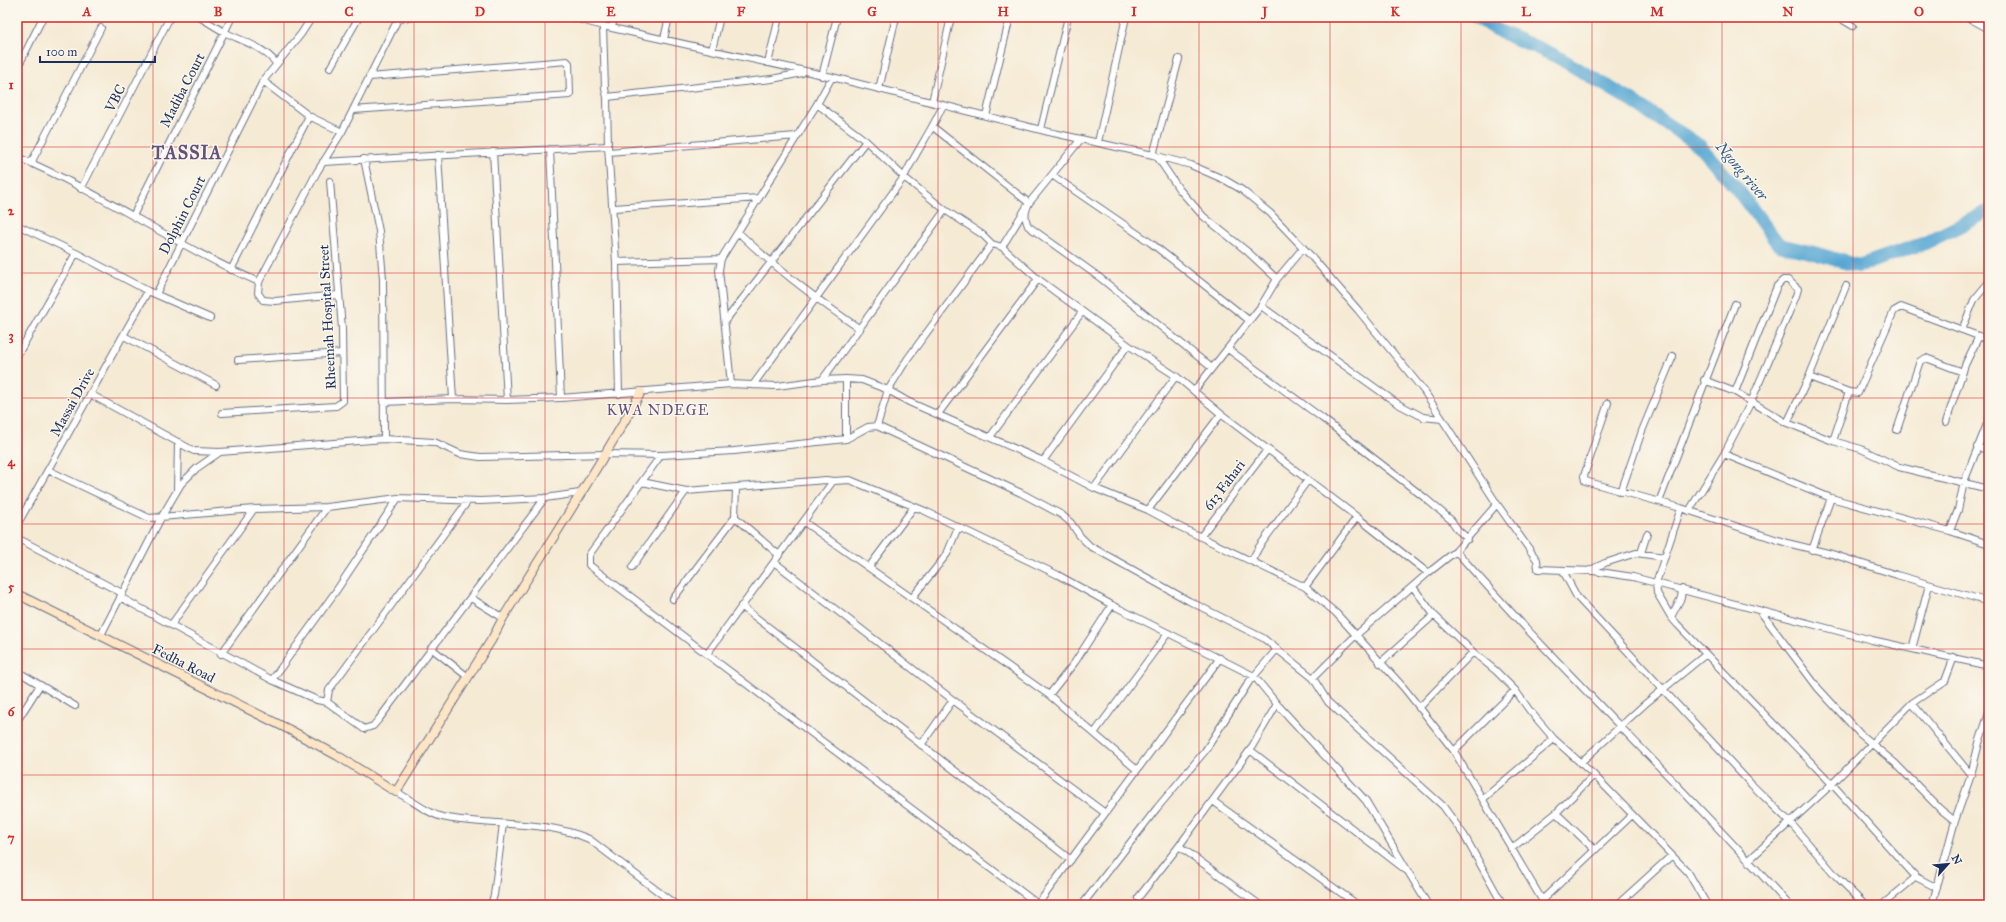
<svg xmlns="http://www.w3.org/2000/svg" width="2006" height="922" viewBox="0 0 2006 922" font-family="'IM FELL Great Primer',serif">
	<rect width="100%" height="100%" fill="#fbf7ec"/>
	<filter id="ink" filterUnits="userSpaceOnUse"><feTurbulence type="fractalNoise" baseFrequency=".025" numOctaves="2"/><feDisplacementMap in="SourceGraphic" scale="8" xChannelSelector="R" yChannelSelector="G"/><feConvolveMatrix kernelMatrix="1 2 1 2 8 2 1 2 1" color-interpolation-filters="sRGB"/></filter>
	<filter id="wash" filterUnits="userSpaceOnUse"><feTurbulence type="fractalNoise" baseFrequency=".012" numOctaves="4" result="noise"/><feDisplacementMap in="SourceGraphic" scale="16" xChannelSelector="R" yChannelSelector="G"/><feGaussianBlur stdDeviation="0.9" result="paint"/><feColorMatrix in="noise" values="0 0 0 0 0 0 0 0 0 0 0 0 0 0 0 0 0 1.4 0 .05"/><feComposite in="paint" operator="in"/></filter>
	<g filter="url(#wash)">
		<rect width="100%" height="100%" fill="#f5ead4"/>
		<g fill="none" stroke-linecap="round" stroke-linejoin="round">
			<path stroke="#59a7d3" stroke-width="14" d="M1476,17L1501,32L1556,56L1632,101L1700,146L1737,189L1779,245L1814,253L1858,266L1925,243L1989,211"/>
		</g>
	</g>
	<g filter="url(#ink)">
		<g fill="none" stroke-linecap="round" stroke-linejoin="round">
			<defs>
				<path id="street" d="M199,17C208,22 217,28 226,33C245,42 263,47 276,63
					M391,17L398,19L414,17
					M571,17L603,26L832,77L1049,132L1153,155L1191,165L1225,180L1242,190L1270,213L1311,256L1358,310L1424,391L1497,504L1537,560L1538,569L1593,571L1633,577L1872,640L1989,666
					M1838,17L1853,26
					M1967,17L1989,29
					M603,26L605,89L607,97L608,146L616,262L619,394
					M612,28L614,17
					M664,39L669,17
					M712,50L720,17
					M768,63L779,17
					M330,68L359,17
					M17,69L43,17
					M822,76L837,17
					M263,81L309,116L342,132
					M879,89L896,17
					M607,97L772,79L802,73
					M932,102L951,17
					M817,104L866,141L904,177L945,210L983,235L992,244L1002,247L1038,279L1128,345L1176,376L1221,414L1357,517L1305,587
					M353,110L570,95L569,63L567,61L369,77
					M986,116L1010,17
					M933,127L1029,203L1002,247
					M1041,129L1068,17
					M1081,139L1029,203C1025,212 1024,217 1028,226L1099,277L1212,368
					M1098,142L1126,17
					M550,149L561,398
					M493,152L507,400
					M609,152L796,136
					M438,155L453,399
					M1153,155L1179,59
					M17,157C101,192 176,246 259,282
					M1158,158L1179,189L1203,216L1248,252L1277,279L1261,306L1194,391
					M364,159L379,231L383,279L384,439
					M323,162L608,146
					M31,163L101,28
					M1052,175L1151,243L1250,321
					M81,189L170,17
					M614,208L759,198
					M133,216L232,17
					M17,225L76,253
					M738,232C776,269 816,299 860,329
					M616,262L721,259
					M231,270L309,116
					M1277,279L1303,248
					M156,294L263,81L301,34L312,17
					M338,295L275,301L263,300L258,293L259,282L317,172L342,132L398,19
					M1261,306L1398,404L1423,417L1442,419
					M725,321L866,141
					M1962,330L1974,300L1989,282
					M124,336L216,385
					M1228,349L1322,418L1425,498L1451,520L1458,530L1468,539
					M17,356L76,253L148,291L210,318
					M238,360L342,353
					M1809,377L1849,392L1858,393L1894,311L1901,307L1989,340
					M846,379V439
					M822,380L945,210
					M1704,380L1735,392L1787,423L1809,377L1846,286
					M731,384L719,270L721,259L817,104L832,77
					M753,385L904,177C916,152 932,130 943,105
					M90,394L194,451L220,452L384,439L434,442L460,454L480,457L607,454L661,455L734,451L846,439L868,427L877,426L1021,493L1062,515L1071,523L1080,536L1090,546L1189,601L1263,638L1313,678L1328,702L1443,806L1464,835L1503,905
					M383,402L453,399L507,400L561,398L731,384L777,386L822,380L846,379L862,380L888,390L909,402L1043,461L1094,488L1148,510L1178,526L1305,587L1336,613L1404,688L1454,751L1545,905
					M1608,403L1584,476L1585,481L1681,508L1787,543L1832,554L1897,575L1989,602
					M222,413L336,406L343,401L342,329L330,181
					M938,414L1038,279
					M1946,422L1965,365L1979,336
					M1787,423L1833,441L1861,449L1899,467L1989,489
					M877,426L888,390L908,358L992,244
					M1897,430L1920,361L1926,358L1963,372
					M990,437L1082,312
					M1833,441L1849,392
					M1977,447L1989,450
					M1724,454L1831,498L1950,531L1989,544
					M661,455L589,555V565L1039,905
					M1043,461L1128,345
					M48,470L149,518L254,509L327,507L398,498L480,501L545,498L580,493
					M642,482L686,491L826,480L833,481L850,480L925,511L1058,575L1112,605L1254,676L1277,704L1366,801L1428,905
					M736,488L735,517L779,555
					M1094,488L1176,376
					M177,490L178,442
					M1621,492L1642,431L1673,356
					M468,501L329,690L327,702L364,729L373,726L379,719L545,498
					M1659,502L1735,304
					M1148,510L1221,414
					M1689,511L1724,454L1751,402L1796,296L1798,289L1788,280H1783L1777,286L1735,392
					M1357,517L1428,573
					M804,522L1049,695L1137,770
					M17,525L148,291
					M1950,531L1958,510L1964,482L1989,419
					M1201,536L1267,450
					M17,538L122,593
					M1812,550L1831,498
					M1456,551C1563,673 1681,784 1789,905
					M1641,553L1647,534
					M1252,560L1259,547L1308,480
					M774,562L953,700L1105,813
					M632,567L686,491
					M869,567L914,507
					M1590,570L1605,563L1636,553L1665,557
					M1563,571L1577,597L1752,785L1789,821L1836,876L1865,905
					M1413,587L1434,615L1473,652L1496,671L1515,690L1530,711L1554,739L1594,775L1688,872L1707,905
					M1682,589L1681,598L1671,617L1677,624L1832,784L1916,877L1937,888
					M120,597L272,680L336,591L398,498
					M471,598L503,618
					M912,598L947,554L958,527
					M673,599L735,517
					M741,606L1071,860
					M1760,611L1818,688L1860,734L1895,763L1940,809L1955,821
					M1671,617L1657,593L1656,583L1681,508
					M171,625L254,509
					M101,635L162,516L181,484L197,468L220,452
					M431,648L468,677
					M1912,649L1929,585
					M221,654L327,507
					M707,654L833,481
					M1380,663L1434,615
					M17,671L75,706
					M1313,678L1355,636L1428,573L1456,551L1497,504
					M272,680L317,700L327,702
					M1049,695L1075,662L1112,605
					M1912,703L1971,775
					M1419,708L1473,652
					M17,721L40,685
					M1095,732L1168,633
					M921,745L953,700
					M1250,750L1406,870
					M1454,751L1515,690
					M1580,763L1645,704L1705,655
					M396,792C411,799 426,813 442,817C490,827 544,819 589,839L676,905
					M1483,799L1554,739
					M1213,801L1358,905
					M1556,813L1595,850
					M1511,849L1556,813L1594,775
					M1749,860L1832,784L1912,703L1945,681L1954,657
					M1138,898L1179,846
					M1542,900L1632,815
					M1988,900L1989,901
					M1038,904L1220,658
					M491,905L494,895L503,824
					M1082,905L1157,808L1205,751L1249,682L1277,649
					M1260,905L1179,846L1250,750L1277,704
					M1617,905L1671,856
					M1882,905L1916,877
					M1932,905L1955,821L1971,775L1979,743L1989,713"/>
				<path id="secondary" d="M17,594L290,730L338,756L396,792L492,639L503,618C549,543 598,470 641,392"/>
			</defs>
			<use href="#street" stroke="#677087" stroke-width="8"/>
			<use href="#secondary" stroke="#677087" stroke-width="10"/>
			<use href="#street" stroke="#fff" stroke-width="6"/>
			<use href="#secondary" stroke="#fde5c5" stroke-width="8"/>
		</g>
	</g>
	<path fill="none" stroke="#d62828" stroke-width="1" stroke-opacity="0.55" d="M153,17V905M284,17V905M414,17V905M545,17V905M676,17V905M807,17V905M938,17V905M1068,17V905M1199,17V905M1330,17V905M1461,17V905M1592,17V905M1722,17V905M1853,17V905M17,147H1989M17,273H1989M17,398H1989M17,524H1989M17,649H1989M17,775H1989"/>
	<g text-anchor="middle" stroke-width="3" stroke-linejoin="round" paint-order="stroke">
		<g font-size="14" fill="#1b2f5e" stroke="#fbf7ec">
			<text transform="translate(182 90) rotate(-63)" y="5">Madiba Court</text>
			<text transform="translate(115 98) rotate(-63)" y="5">VBC</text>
			<text transform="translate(182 215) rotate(-63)" y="5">Dolphin Court</text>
			<text transform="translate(327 317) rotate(-93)" y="5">Rheemah Hospital Street</text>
			<text transform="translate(72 402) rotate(-61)" y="5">Massai Drive</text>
			<text transform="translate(1224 485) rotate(-53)" y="5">613 Fahari</text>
			<text transform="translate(184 663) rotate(27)" y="5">Fedha Road</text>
		</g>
		<g font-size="15" font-style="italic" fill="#315987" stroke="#fbf7ec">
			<text transform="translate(1742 171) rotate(50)" y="5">Ngong river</text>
		</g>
		<g font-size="15" letter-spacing="1" fill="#61527e" stroke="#fbf7ec">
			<text x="658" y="415">KWA NDEGE</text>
		</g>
		<g font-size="18" font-weight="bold" letter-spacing="1" fill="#61527e" stroke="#fbf7ec">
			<text x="187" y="159">TASSIA</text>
		</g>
	</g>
	<rect width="2006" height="922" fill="none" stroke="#fbf7ec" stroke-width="44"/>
	<g transform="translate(1948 864) rotate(63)" stroke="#fbf7ec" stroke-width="3" paint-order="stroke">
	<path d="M0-3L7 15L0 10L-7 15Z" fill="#1b2f5e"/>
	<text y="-6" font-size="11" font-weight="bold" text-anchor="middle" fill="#1b2f5e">N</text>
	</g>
	<path d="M40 56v6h115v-6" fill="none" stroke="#1b2f5e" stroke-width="2"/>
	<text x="46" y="56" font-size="12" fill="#1b2f5e" stroke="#fbf7ec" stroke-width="3" paint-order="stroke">100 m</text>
	<rect x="22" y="22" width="1962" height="878" fill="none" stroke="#d62828" stroke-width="1.5"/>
	<g font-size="13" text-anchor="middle" font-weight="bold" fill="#d62828">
		<text x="87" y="16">A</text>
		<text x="218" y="16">B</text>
		<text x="349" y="16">C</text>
		<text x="480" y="16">D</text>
		<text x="611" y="16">E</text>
		<text x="741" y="16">F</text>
		<text x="872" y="16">G</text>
		<text x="1003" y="16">H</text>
		<text x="1134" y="16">I</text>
		<text x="1265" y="16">J</text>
		<text x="1395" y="16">K</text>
		<text x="1526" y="16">L</text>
		<text x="1657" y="16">M</text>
		<text x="1788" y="16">N</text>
		<text x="1919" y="16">O</text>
		<text x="11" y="89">1</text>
		<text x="11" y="215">2</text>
		<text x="11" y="340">3</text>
		<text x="11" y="466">4</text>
		<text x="11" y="591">5</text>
		<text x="11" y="716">6</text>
		<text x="11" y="842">7</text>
	</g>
</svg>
